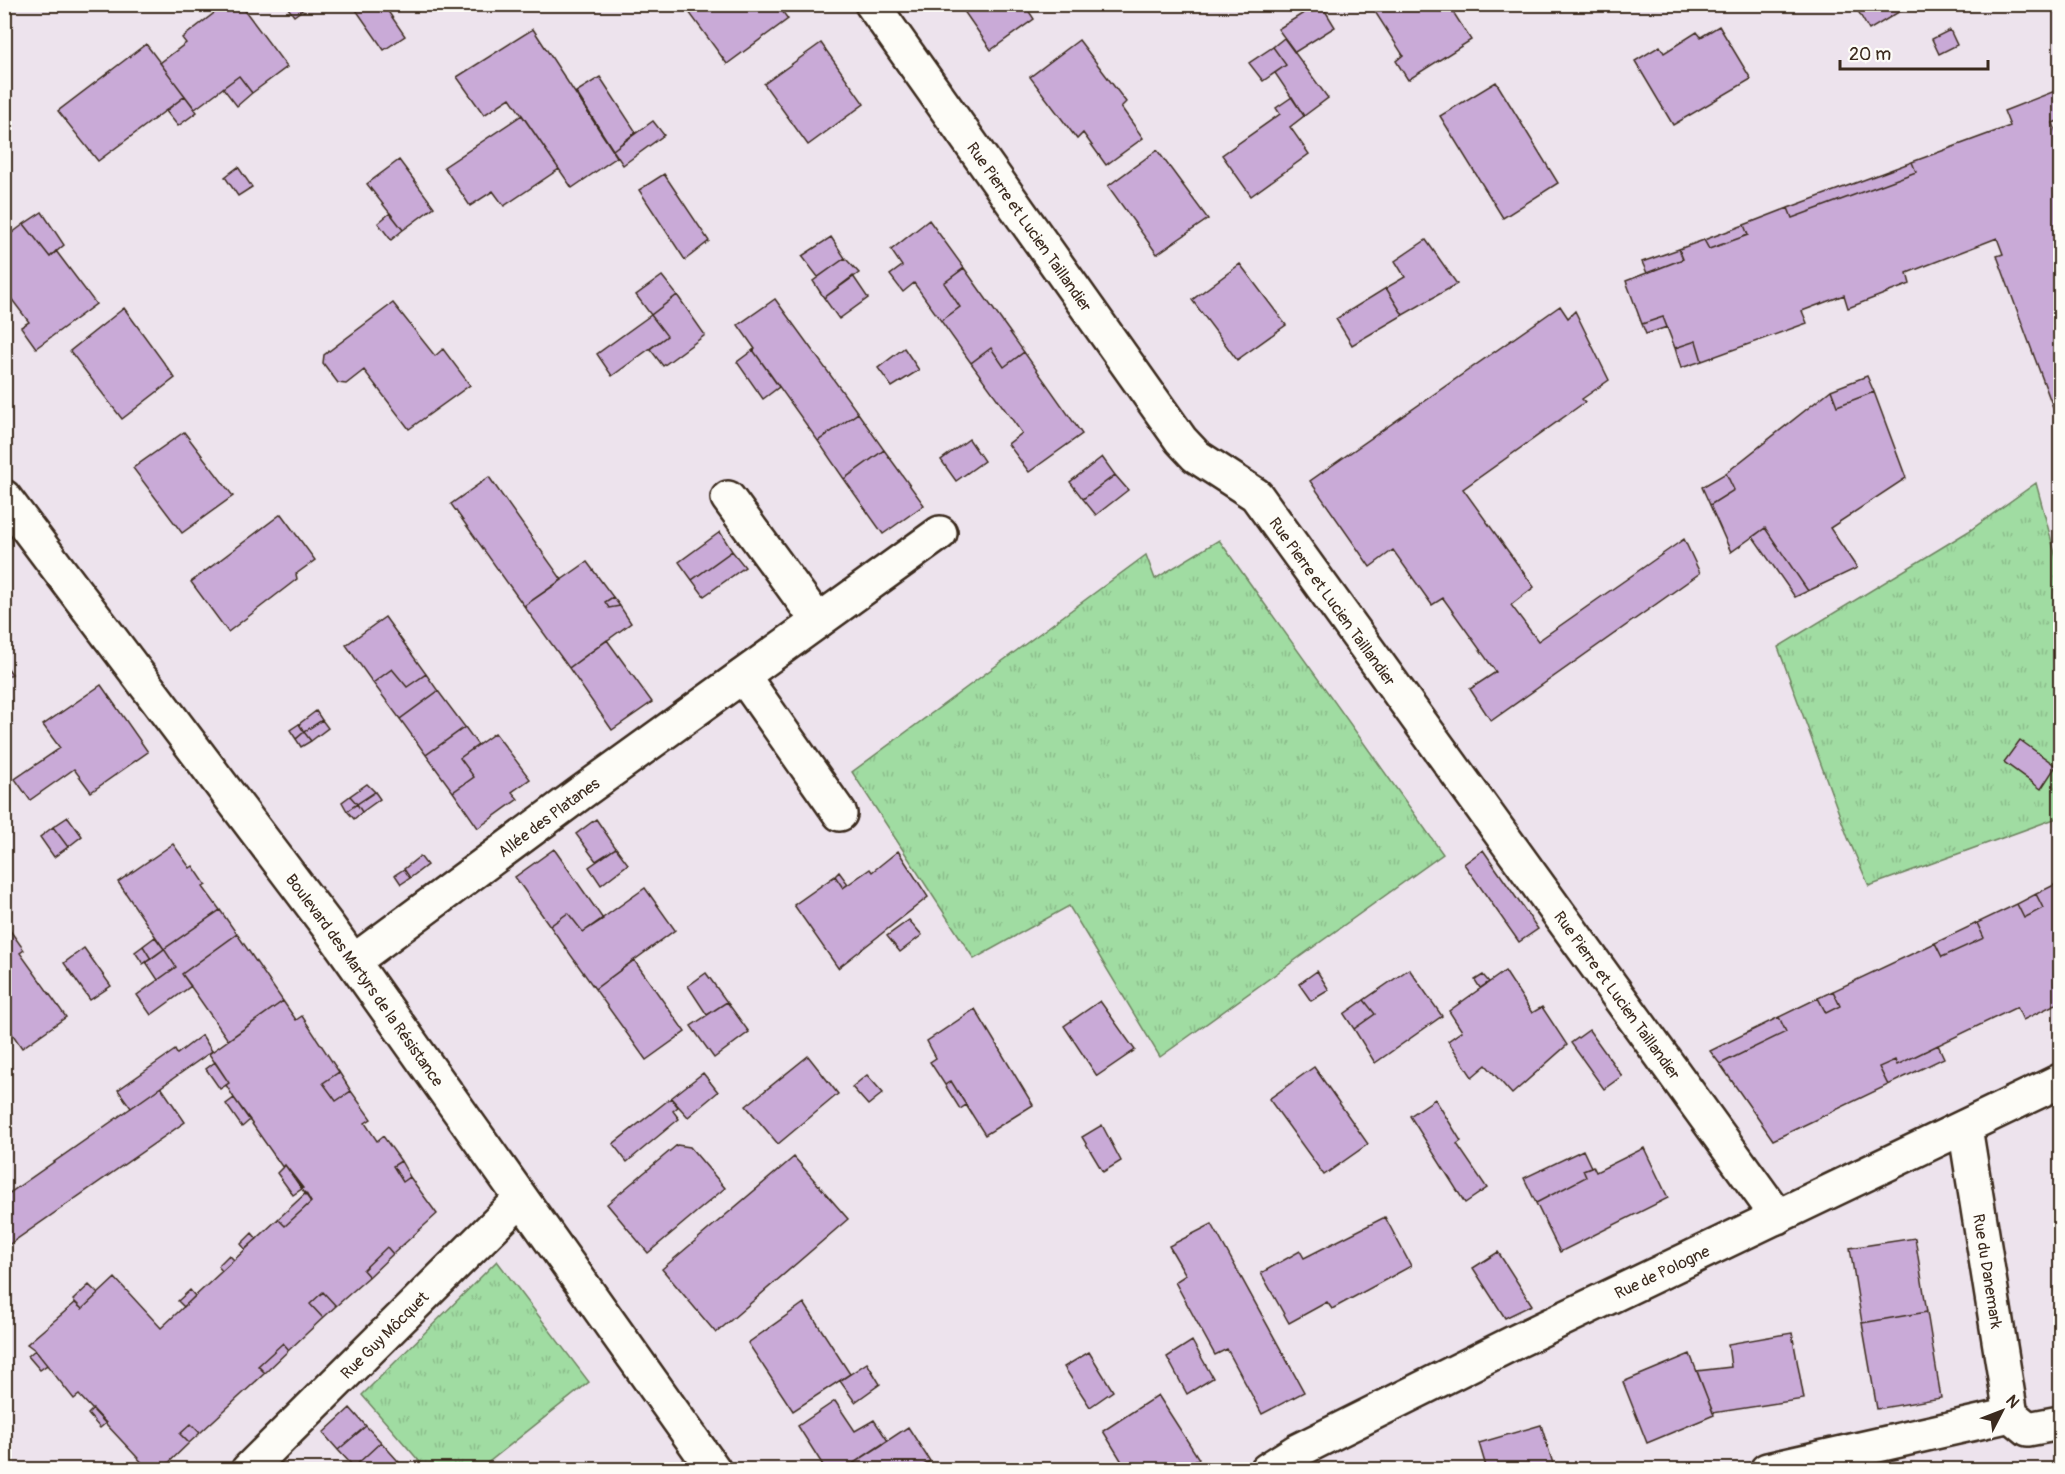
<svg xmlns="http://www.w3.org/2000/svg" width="2065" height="1474" viewBox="0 0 2065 1474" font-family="Pangolin,sans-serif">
	<defs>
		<pattern id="grass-tufts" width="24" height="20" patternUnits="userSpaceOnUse" patternTransform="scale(1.5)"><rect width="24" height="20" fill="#a0dca2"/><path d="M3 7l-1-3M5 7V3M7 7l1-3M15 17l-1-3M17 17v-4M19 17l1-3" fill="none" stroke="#8bbd8b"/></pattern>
	</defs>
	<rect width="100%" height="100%" fill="#ede3ed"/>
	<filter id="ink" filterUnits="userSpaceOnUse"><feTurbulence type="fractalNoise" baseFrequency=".0167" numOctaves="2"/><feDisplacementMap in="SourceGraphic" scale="12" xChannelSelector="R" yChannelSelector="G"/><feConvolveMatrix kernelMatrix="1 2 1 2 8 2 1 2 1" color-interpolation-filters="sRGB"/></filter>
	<g filter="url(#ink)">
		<path fill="url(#grass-tufts)" stroke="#6e8360" stroke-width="1.5" d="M2036,483L2060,572V817L1869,886L1848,838L1778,647L1969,531Z
			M1219,540L1443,854L1160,1057L1069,906L974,959L852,772L1146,555L1155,579Z
			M497,1261L589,1382L480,1469H426L362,1395Z"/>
		<path fill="#c9aad7" stroke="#3b2a1e" stroke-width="1.5" d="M226,4H240L287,67L252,93L239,76L195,109L160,63L186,43L182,38Z
			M285,4H310L294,16Z
			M352,4H383L405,36L384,50Z
			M699,4H777L788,19L727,64L689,12Z
			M959,4H1024L1034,19L991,50Z
			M1318,4H1321L1335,27L1295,52L1278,29Z
			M1370,4H1448L1471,40L1408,80L1396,61L1403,55Z
			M1854,4H1912L1869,30Z
			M1719,26L1751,79L1673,125L1635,61L1660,46L1664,53L1697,32L1701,37Z
			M533,29L617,157L572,188L510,98L484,115L457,77Z
			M1950,30L1957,45L1939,54L1932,39Z
			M1284,38L1328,98L1304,116L1275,73L1286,65L1273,47Z
			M1079,40L1126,102L1121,107L1143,138L1106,165L1083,133L1077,139L1030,77Z
			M821,43L864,104L808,145L764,84Z
			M146,44L185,96L98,161L58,111Z
			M1273,47L1286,65L1263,81L1249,63Z
			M239,76L252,93L237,106L223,88Z
			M600,77L636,132L613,150L576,92Z
			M1496,82L1558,183L1503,218L1440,116Z
			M2055,91L2060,105V120L2053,123L2060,142V408L2054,410L1997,256L2003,254L1997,238L1907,273L1910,284L1848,308L1844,295L1802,311L1807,323L1702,361L1696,341L1675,348L1663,317L1642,324L1626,281L1683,259L1679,249L1704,240L1709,249L1748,235L1744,225L1788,208L1792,218L1916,172L1912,162L2010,126L2004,111Z
			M185,96L197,112L178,126L166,111Z
			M1292,97L1304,116L1290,127L1309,154L1251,196L1222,155L1280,114L1276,108Z
			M522,115L559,169L504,206L493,191L470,206L444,167Z
			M653,121L664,135L623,165L613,150Z
			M1157,150L1208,219L1157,254L1108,186Z
			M399,160L434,207L403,230L367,184Z
			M1912,162L1916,172L1792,218L1788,208Z
			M238,167L252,187L238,196L225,177Z
			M664,174L709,241L685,260L639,190Z
			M42,212L64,245L50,257L24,224Z
			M390,213L403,230L391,240L378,223Z
			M929,220L964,268L944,283L960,307L941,321L914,283L903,292L890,275L902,266L891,250Z
			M24,224L50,257L56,251L96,304L36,348L21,327L29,322L4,289V239Z
			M1744,225L1748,235L1709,249L1704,240Z
			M831,237L845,258L818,277L802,256Z
			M1426,240L1457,284L1403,315L1386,288L1405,277L1395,261Z
			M1679,249L1683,259L1647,273L1642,262Z
			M845,258L859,273L824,298L813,281Z
			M1240,264L1286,325L1237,360L1192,300Z
			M964,268L1024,352L1004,367L991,348L971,363L941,321L960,307L944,283Z
			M662,276L677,295L651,315L636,295Z
			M853,276L868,298L839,319L824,298Z
			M1386,288L1403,315L1352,345L1336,319Z
			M677,295L705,335L663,366L650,349L667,336L651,315Z
			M775,299L858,413L818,441L753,350L755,349L738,325Z
			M393,303L435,356L443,349L470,385L409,429L364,370L346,384L338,383L323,363L324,355Z
			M1560,306L1568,318L1575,311L1609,380L1582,399L1585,402L1463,489L1534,587L1511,605L1538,641L1684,539L1700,573L1491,721L1470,689L1496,672L1443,598L1432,605L1393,550L1370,567L1310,481Z
			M124,308L175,378L122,419L70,351Z
			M651,315L667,336L612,376L597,354Z
			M1663,317L1667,327L1646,334L1642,324Z
			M1696,341L1702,361L1681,368L1675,348Z
			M904,348L919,370L892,387L878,368Z
			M991,348L1004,367L1024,352L1082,434L1029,472L1008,444L1022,433L971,363Z
			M753,350L779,387L763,399L737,362Z
			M1867,376L1874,392L1837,406L1831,390Z
			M1831,390L1837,406L1874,392L1906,478L1830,528L1857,568L1808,591L1765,528L1731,552L1710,505L1734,490L1726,473Z
			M858,413L884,450L844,479L818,441Z
			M184,432L233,496L182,533L133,468Z
			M969,439L984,461L956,481L941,460Z
			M884,450L924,505L883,534L844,479Z
			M1102,457L1115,475L1083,499L1070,482Z
			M1726,473L1734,490L1710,505L1702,487Z
			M1115,475L1128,490L1096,515L1083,499Z
			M489,477L562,580L524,606L451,504Z
			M281,514L315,560L296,574L297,579L228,632L191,582Z
			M1765,528L1808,591L1795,597L1753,537Z
			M720,532L732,551L692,580L679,562Z
			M732,551L745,567L704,596L692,580Z
			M587,562L613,597L605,602L609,608L620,606L631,623L569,668L524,606Z
			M613,597L620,606L609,608L605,602Z
			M385,617L426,674L407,687L392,669L373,683L346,645Z
			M607,640L652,702L612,730L569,668Z
			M4,663L12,674L4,679Z
			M392,669L407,687L426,674L438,691L400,719L373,683Z
			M101,685L148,752L91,792L74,769L30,800L15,779L60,748L43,725Z
			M438,691L465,727L426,755L400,719Z
			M316,711L322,720L304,732L299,724Z
			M322,720L328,728L311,741L304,732Z
			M299,724L304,732L296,739L290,730Z
			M465,727L478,745L460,758L474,777L453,792L426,755Z
			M304,732L311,741L301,747L296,739Z
			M495,733L530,779L512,792L518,799L478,828L453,792L474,777L460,758Z
			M2020,740L2056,766L2041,789L2004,762Z
			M367,784L375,792L357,804L350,796Z
			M375,792L380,799L362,812L357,804Z
			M350,796L357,804L347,811L342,802Z
			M357,804L362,812L354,819L347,811Z
			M68,817L82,836L68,847L53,827Z
			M596,819L616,848L596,861L576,834Z
			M53,827L68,847L54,857L40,837Z
			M173,844L190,868L193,866L206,885L203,887L220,910L164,949L118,882Z
			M616,848L628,864L601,885L589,867Z
			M554,849L603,919L583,932L568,913L550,926L515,877Z
			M1483,850L1538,929L1519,942L1464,864Z
			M898,851L928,897L838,968L794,905L835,876L843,888L870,869L872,872Z
			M420,856L427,865L410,878L404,869Z
			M404,869L410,878L401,884L395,875Z
			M839,872L848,884L843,888L835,876Z
			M2060,882V1002L2023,1020L2017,1007L1897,1065L1895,1060L1879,1067L1888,1085L1773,1140L1720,1064L1786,1032L1779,1017L1818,998L1826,1013L1840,1006L1833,991L1935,943L1942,957L1984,938L1977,923L2017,904L2024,918L2043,908L2036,894Z
			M645,888L675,930L595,989L550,926L568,913L583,932Z
			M2036,894L2043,908L2024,918L2017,904Z
			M220,910L237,934L182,974L191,986L151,1015L137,995L176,967L164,949Z
			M909,920L922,935L900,952L887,936Z
			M4,922L24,950L20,953L66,1017L22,1048L4,1022Z
			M1977,923L1984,938L1942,957L1935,943Z
			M237,934L283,1001L228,1040L182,974Z
			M155,937L164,949L151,959L143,946Z
			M143,946L151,959L143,964L135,952Z
			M84,948L111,986L90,1000L64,963Z
			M164,949L176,967L158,980L146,962Z
			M634,960L685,1032L646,1060L595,989Z
			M1409,969L1442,1016L1375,1063L1354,1029L1375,1014L1364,1000Z
			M1317,971L1329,990L1311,1001L1299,984Z
			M1505,971L1532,1013L1542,1007L1567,1045L1512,1094L1486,1065L1472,1077L1448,1041L1462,1031L1449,1011Z
			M706,973L727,1002L707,1015L688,986Z
			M1483,975L1489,982L1480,988L1475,980Z
			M1833,991L1840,1006L1826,1013L1818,998Z
			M1364,1000L1375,1014L1354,1029L1344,1014Z
			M283,1001L296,1020L302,1016L339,1072L323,1083L336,1101L351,1091L371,1119L365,1123L377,1141L383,1136L401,1161L393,1166L403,1182L410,1177L437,1214L393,1254L387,1247L363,1270L369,1277L336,1306L323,1292L310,1304L323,1318L289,1350L283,1343L258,1366L265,1373L200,1433L191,1424L180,1434L189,1443L161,1470H149L79,1395L74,1399L35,1350L27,1344L75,1303L82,1309L115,1278L161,1328L278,1219L285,1226L311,1202L285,1165L283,1168L234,1098L226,1085L229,1083L209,1054Z
			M1100,1001L1135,1050L1097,1076L1064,1026Z
			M727,1002L749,1032L714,1058L691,1026Z
			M975,1009L1033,1105L985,1135L951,1081L945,1085L930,1062L936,1058L927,1041Z
			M1779,1017L1786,1032L1720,1064L1710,1051Z
			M1589,1030L1622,1076L1604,1089L1571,1043Z
			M202,1035L212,1051L131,1108L118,1090L175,1050L177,1054Z
			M1938,1045L1944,1058L1888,1085L1879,1067L1895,1060L1897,1065Z
			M808,1056L838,1094L778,1144L746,1106Z
			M215,1062L229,1083L220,1089L206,1069Z
			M1314,1067L1368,1144L1324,1175L1269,1099Z
			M339,1072L351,1091L336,1101L323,1083Z
			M703,1073L718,1092L688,1117L671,1098Z
			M867,1075L883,1093L868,1105L852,1087Z
			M951,1081L966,1105L960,1109L945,1085Z
			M161,1087L185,1122L4,1248V1197Z
			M234,1098L250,1120L242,1127L226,1104Z
			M671,1098L678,1107L673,1111L679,1119L627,1162L613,1144Z
			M1435,1099L1461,1141L1457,1144L1487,1188L1465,1203L1410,1116Z
			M1102,1125L1121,1161L1103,1172L1082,1137Z
			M677,1145L690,1147L725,1188L648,1253L607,1204Z
			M1644,1148L1668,1198L1560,1252L1536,1203L1586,1177L1583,1170L1593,1166L1596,1172Z
			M1583,1150L1591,1167L1583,1170L1586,1177L1536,1203L1524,1178Z
			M794,1157L848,1219L716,1333L662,1269Z
			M401,1161L410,1177L403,1182L393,1166Z
			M285,1165L303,1188L293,1195L277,1173Z
			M306,1193L311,1202L285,1226L278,1219Z
			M1385,1217L1411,1266L1332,1309L1327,1302L1289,1323L1261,1273L1300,1251L1304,1258Z
			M1212,1224L1304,1392L1262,1414L1227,1349L1215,1355L1175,1282L1186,1275L1169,1246Z
			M252,1233L257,1239L245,1249L241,1244Z
			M1915,1238L1927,1312L1862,1323L1850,1248Z
			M387,1247L393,1254L369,1277L363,1270Z
			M1498,1252L1532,1305L1505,1318L1473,1268Z
			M229,1255L234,1260L222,1271L218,1266Z
			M89,1285L98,1294L82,1309L73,1300Z
			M190,1290L195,1296L184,1307L178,1301Z
			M323,1292L336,1306L323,1318L310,1304Z
			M804,1303L850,1374L793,1411L748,1343Z
			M1927,1312L1941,1398L1877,1409L1862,1323Z
			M1792,1333L1804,1399L1713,1413L1697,1371L1731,1367L1728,1344Z
			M1192,1341L1213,1378L1187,1394L1167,1357Z
			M283,1343L289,1350L265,1373L258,1366Z
			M35,1350L47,1365L40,1370L28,1356Z
			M1089,1352L1113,1391L1090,1407L1064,1367Z
			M1690,1354L1714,1415L1647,1443L1623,1382Z
			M867,1363L880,1384L855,1402L840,1381Z
			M1158,1395L1199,1459L1182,1470H1127L1103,1431Z
			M835,1401L855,1431L874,1420L888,1441L843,1470H826L798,1426Z
			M350,1408L366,1426L338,1450L323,1433Z
			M93,1409L106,1423L100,1428L88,1414Z
			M191,1424L200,1433L189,1443L180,1434Z
			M1541,1425L1555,1470H1487L1479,1443Z
			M366,1426L381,1442L354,1467L338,1450Z
			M908,1427L930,1461L916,1470H843Z
			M381,1442L398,1461L388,1470H356L354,1467Z
			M398,1461L405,1470H388Z"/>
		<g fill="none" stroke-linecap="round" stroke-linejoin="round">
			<defs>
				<g id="street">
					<path id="s1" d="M872,4L1181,440L1196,456L1256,495L1778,1217"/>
					<path d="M728,498L818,621"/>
					<path d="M743,676L840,814"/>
					<path id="s2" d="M354,961L582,792L940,533"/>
					<path id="s3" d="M1965,1127L2011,1415L2028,1429L2060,1423"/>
					<path id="s4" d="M248,1470L521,1199"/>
					<path d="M1767,1470L2011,1415"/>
				</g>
				<g id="secondary">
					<path id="s5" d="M4,497L330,929L714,1470"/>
					<path id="s6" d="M1267,1470L1297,1451L1513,1343L2060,1081"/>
				</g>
			</defs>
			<use href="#street" stroke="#3b2a1e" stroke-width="38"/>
			<use href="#secondary" stroke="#3b2a1e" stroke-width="38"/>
			<use href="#street" stroke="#fdfcf7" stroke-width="33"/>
			<use href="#secondary" stroke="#fdfcf7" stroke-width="33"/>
		</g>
	</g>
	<g text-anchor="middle" stroke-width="4.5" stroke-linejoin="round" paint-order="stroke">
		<g font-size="16" fill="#3b2a1e" stroke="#fdfcf7">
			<text dy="6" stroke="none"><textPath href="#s1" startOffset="273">Rue Pierre et Lucien Taillandier</textPath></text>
			<text dy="6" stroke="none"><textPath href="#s1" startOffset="759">Rue Pierre et Lucien Taillandier</textPath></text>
			<text dy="6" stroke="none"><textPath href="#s2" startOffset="242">Allée des Platanes</textPath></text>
			<text dy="6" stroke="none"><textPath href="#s5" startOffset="603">Boulevard des Martyrs de la Résistance</textPath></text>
			<text dy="6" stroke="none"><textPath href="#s1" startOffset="1245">Rue Pierre et Lucien Taillandier</textPath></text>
			<text dy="6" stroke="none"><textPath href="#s3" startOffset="146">Rue du Danemark</textPath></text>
			<text dy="6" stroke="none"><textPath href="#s6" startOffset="442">Rue de Pologne</textPath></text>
			<text dy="6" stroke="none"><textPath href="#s4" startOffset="192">Rue Guy Môcquet</textPath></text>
		</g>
	</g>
	<rect width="2065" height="1474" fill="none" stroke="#fdfcf7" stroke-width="24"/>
	<rect x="12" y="12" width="2041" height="1450" fill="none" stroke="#3b2a1e" stroke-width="2" filter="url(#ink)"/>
	<g transform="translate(2002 1411) rotate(48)" stroke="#fdfcf7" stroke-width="4.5" paint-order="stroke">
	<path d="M0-4.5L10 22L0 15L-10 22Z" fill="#3b2a1e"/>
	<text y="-9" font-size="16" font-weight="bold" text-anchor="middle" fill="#3b2a1e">N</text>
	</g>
	<path d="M1840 60v9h148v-9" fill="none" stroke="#3b2a1e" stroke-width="3"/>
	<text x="1849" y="60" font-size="18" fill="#3b2a1e" stroke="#fdfcf7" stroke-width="4.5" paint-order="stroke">20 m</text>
</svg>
